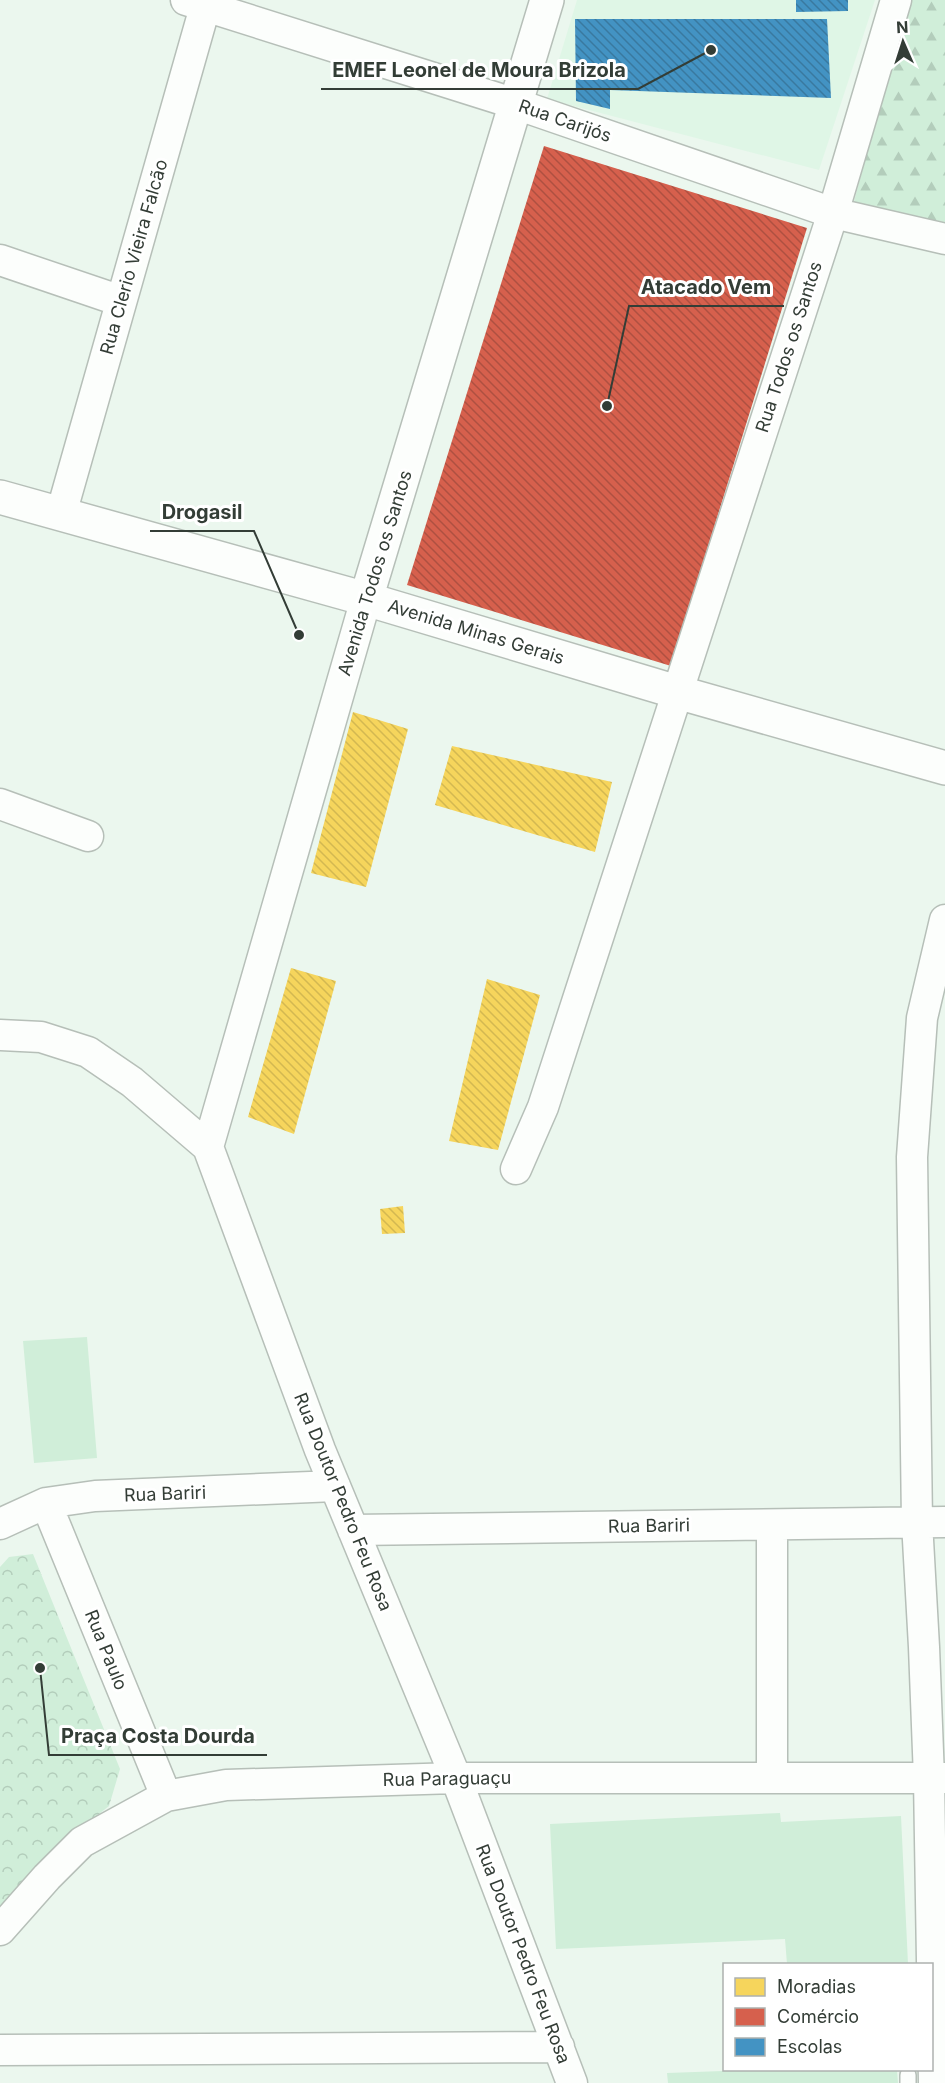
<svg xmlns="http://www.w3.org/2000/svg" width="945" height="2083" viewBox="0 0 945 2083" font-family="Inter,sans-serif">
	<defs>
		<pattern id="forest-firs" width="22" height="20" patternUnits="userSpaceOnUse" patternTransform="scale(1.5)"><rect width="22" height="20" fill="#d0eed9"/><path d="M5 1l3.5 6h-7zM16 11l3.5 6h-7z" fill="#b3cdbb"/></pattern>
		<pattern id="park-crowns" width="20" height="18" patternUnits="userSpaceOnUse" patternTransform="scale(1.5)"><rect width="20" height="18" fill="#d0eed9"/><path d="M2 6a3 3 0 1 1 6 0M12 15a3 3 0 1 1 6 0" fill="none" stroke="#b3cdbb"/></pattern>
		<pattern id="homes-back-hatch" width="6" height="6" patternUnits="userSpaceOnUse" patternTransform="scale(1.5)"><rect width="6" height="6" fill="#f6d55c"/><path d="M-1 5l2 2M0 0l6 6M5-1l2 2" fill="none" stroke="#d3b851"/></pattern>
		<pattern id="shops-back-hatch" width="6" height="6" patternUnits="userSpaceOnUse" patternTransform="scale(1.5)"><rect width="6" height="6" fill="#d6604d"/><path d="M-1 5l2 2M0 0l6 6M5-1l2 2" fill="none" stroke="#ae5041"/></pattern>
		<pattern id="schools-back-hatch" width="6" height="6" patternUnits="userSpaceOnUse" patternTransform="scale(1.5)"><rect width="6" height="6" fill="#4393c3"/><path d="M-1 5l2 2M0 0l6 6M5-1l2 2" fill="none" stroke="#39799f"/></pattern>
	</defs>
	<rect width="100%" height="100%" fill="#ebf7ee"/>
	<path fill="#dff6e6" d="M577,0H875L819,170L547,99Z"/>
	<path fill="#d0eed9" d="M87,1337L97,1458L34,1463L23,1341Z
		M780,1813L781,1822L901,1816L908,1964H787L785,1939L556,1949L550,1824Z
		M751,2070H897L898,2083H668L667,2073Z"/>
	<path fill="url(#forest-firs)" d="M908,0H945V226L853,205Z"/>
	<path fill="url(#park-crowns)" d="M33,1554L120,1769L109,1806L44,1858L0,1906V1567L9,1557Z"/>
	<path fill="url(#homes-back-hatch)" d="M353,712L408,729L366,887L311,873Z
		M452,746L612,782L595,852L435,805Z
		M291,968L336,981L294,1134L248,1117Z
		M487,979L540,995L498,1150L449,1141Z
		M403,1206L405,1233L382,1234L380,1209Z"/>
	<path fill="url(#shops-back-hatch)" d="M544,146L807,228L671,666L407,585Z"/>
	<path fill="url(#schools-back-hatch)" d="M796,0H848V11L796,12Z
		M575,19H827L831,98L610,90V109L576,101Z"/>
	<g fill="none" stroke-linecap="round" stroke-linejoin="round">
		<defs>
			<path id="service" d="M908,2083V2075"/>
			<path id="minor" d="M186,0L516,104L833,213L945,239
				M0,260L121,301
				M61,514L207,0
				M0,804L88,836
				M0,1035L41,1037L88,1052L132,1082L208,1147L320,1450L456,1778L572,2083
				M208,1147L366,599
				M516,1169L543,1107L833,213L896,0
				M46,1503L166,1796
				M0,1524L46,1503L95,1496L335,1486
				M772,1525V1778
				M353,1530L945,1522
				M0,1930L47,1877L82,1842L166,1796L226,1785L456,1778H945
				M0,2050L559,2047
				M934,2083L929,1778L924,1647L917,1522L912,1157L922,1018L945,920"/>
			<path id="tertiary" d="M0,497L366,599L677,692L945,768
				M366,599L547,0"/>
		</defs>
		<use href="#service" stroke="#b6bfb8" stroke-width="18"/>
		<use href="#minor" stroke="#b6bfb8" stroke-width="33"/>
		<use href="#tertiary" stroke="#b6bfb8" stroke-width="36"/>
		<use href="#service" stroke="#fcfefc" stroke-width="15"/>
		<use href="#minor" stroke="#fcfefc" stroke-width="30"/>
		<use href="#tertiary" stroke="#fcfefc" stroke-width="33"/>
	</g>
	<g text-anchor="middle" stroke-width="6" stroke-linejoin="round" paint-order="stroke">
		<g font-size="18" fill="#333d36" stroke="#fff">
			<text transform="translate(565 121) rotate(19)" y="6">Rua Carijós</text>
			<text transform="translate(134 257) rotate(-74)" y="6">Rua Clerio Vieira Falcão</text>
			<text transform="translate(789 347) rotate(-72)" y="6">Rua Todos os Santos</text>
			<text transform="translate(375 573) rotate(-73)" y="6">Avenida Todos os Santos</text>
			<text transform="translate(476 632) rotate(17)" y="6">Avenida Minas Gerais</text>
			<text transform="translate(165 1494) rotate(-2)" y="6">Rua Bariri</text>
			<text transform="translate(343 1502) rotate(68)" y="6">Rua Doutor Pedro Feu Rosa</text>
			<text transform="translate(649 1526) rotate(-1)" y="6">Rua Bariri</text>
			<text transform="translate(106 1650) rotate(68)" y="6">Rua Paulo</text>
			<text transform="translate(447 1779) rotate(-1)" y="6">Rua Paraguaçu</text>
			<text transform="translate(523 1954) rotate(69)" y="6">Rua Doutor Pedro Feu Rosa</text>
		</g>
	</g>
	<path fill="none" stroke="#333d36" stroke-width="2" d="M711 50L638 89H321M607 406L629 306H784M299 635L254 531H150M40 1668L49 1755H267"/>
	<g fill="#333d36" stroke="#fff" stroke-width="2">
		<circle cx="711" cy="50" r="6"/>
		<circle cx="607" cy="406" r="6"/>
		<circle cx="299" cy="635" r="6"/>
		<circle cx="40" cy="1668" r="6"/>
	</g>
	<g font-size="20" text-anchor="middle" font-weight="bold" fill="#333d36" stroke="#fff" stroke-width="6" stroke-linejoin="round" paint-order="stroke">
		<text x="479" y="77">EMEF Leonel de Moura Brizola</text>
		<text x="706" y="294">Atacado Vem</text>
		<text x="202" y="519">Drogasil</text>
		<text x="158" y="1743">Praça Costa Dourda</text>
	</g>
	<rect x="723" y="1963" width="210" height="108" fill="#ffffff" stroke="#adb1af" stroke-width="1.5"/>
	<rect x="735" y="1978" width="30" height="18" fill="#f6d55c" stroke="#adb1af" stroke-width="1.5"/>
	<text x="777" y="1993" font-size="18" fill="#333d36">Moradias</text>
	<rect x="735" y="2008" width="30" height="18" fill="#d6604d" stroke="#adb1af" stroke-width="1.5"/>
	<text x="777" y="2023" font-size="18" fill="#333d36">Comércio</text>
	<rect x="735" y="2038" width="30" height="18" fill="#4393c3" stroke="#adb1af" stroke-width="1.5"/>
	<text x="777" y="2053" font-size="18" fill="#333d36">Escolas</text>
	<g transform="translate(903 42) rotate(357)" stroke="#ffffff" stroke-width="4.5" paint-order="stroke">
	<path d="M0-4.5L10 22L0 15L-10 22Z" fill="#333d36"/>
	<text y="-9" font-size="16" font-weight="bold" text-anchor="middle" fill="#333d36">N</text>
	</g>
</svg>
